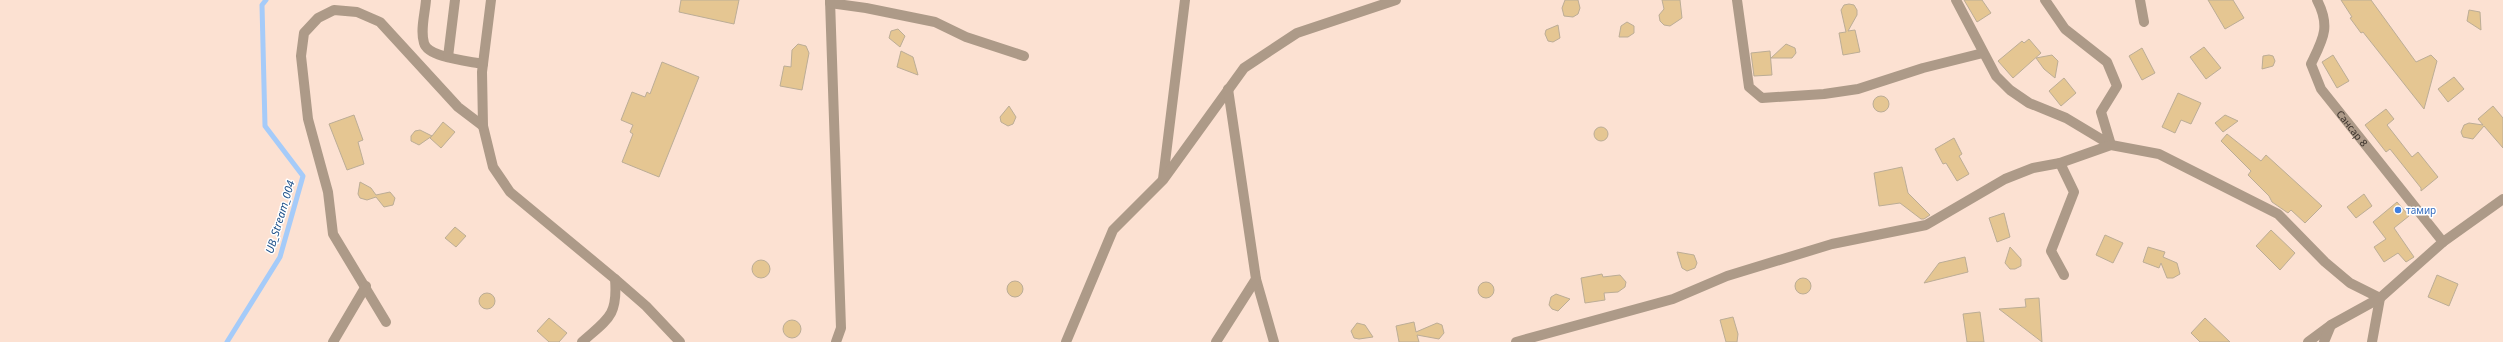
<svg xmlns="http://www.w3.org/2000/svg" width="2503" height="342" viewBox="0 0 2503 342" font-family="'Noto Sans',sans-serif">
	<rect width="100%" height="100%" fill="#fce1d2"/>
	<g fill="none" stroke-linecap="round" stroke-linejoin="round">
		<path stroke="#a5cbf9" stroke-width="5" d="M227,342L280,257L303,176L265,126L262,5L266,0"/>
	</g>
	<path fill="#e5c692" stroke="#bcad96" d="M681,0H739L734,24L679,12Z
		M1565,0H1578L1580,8L1578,14L1573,17L1564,16L1562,8Z
		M1662,0H1680L1682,18L1670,26L1664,25L1660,21L1659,15L1664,9Z
		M1964,0H1982L1991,13L1977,22Z
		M2208,0H2233L2244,18L2225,29Z
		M2341,0H2371L2416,62L2431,55L2437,61L2424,109L2363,32L2361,33L2350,18L2352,17Z
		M1849,4L1854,5L1857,10V15L1848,31L1855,30L1860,52L1843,55L1839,33L1846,32L1841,10L1844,5Z
		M2469,10L2480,12L2481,30L2467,21Z
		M1627,22L1634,26V33L1628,37H1619L1621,26Z
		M1558,25L1560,38L1553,42L1548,41L1545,34L1546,30Z
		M898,29L905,36L900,47L889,38L891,31Z
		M2029,39L2041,53L2013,78L1998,61L2022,41L2024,43Z
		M798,44L806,46L809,53L802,90L780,86L784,66L791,67L792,50Z
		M1786,44L1795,48L1796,53L1792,58H1771Z
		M2204,47L2221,68L2206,79L2190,57Z
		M2142,48L2155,73L2142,80L2129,56Z
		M901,51L913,57L918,75L897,67Z
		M1770,51L1772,75L1754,76L1751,53Z
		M2052,55L2058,61L2055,78L2044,69L2036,58Z
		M2269,55L2273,56L2275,61L2273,66L2262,69L2263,56Z
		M2333,55L2349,81L2337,88L2322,62Z
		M662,62L699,77L659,177L622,162L633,134L630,132L633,125L621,120L632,92L645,97L647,92L650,94Z
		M2454,77L2464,89L2448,102L2438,89Z
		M2064,78L2076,93L2061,106L2049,91Z
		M2178,93L2201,103L2191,124L2181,120L2175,133L2162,127Z
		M1873 104a8 8 0 1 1 16 0a8 8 0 1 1-16 0Z
		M1009,106L1016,117L1013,124L1008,126L1001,122L1000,117Z
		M2493,106L2503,118V148L2484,126L2473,139L2463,137L2461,132L2464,125L2469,123L2483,125L2478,119Z
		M2386,109L2394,119L2387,125L2412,157L2418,152L2438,177L2421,191V188L2390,149L2386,152L2365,125Z
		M354,115L363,140L358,142L364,164L347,170L329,124Z
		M2225,115L2238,121L2223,132L2215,123Z
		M443,122L455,132L441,148L430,138L432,136L419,145L411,141V136L415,131L420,130L432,136Z
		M1594 134a7 7 0 1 1 14 0a7 7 0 1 1-14 0Z
		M2227,134L2261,161L2266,155L2322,206L2305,223L2291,210L2288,213L2272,202L2269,196L2248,175L2251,171L2221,141Z
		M1954,138L1962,154L1959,156L1969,174L1957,181L1946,163L1943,164L1935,149Z
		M1902,167L1908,193L1930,215L1924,219H1921L1900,203L1879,206L1874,173Z
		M360,182L371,188L376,195L390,192L395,198L393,205L384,207L376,197L367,200L360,198L358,194Z
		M2364,194L2372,206L2356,218L2347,207Z
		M2397,202L2409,216L2394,228L2414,257L2406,262L2398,253L2384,262L2374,247L2386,239L2373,222Z
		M2004,213L2010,237L1997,242L1989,218Z
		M455,227L466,236L456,247L445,238Z
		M2271,230L2295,253L2280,270L2256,246Z
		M2105,235L2123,243L2113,263L2096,255Z
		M2010,247L2021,259V266L2015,269H2010L2005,263Z
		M2148,247L2165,252L2163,257L2177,263L2180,274L2173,278H2167L2161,263L2159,268L2143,262Z
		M1677,252L1694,255L1697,263L1695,268L1687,271L1682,268Z
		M1965,257L1968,272L1924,283L1939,263Z
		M752 269a9 9 0 1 1 18 0a9 9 0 1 1-18 0Z
		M1602,274L1603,277L1620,275L1626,282L1625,287L1618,292L1604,293L1605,300L1585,303L1581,278Z
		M2437,275L2458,284L2449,306L2428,297Z
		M1795 286a8 8 0 1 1 16 0a8 8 0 1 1-16 0Z
		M1007 289a8 8 0 1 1 16 0a8 8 0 1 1-16 0Z
		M1478 290a8 8 0 1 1 16 0a8 8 0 1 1-16 0Z
		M479 301a8 8 0 1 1 16 0a8 8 0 1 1-16 0Z
		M1556,294L1570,299L1558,311L1552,309L1549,305L1551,297Z
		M2039,298L2042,342L1999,309L2026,307L2025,299Z
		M1980,312L1984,342H1967L1963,314Z
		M1733,317L1738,334L1737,342H1726L1720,320Z
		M549,318L567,333L559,342H549L537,331Z
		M2205,318L2230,342H2200L2191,333Z
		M783 329a9 9 0 1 1 18 0a9 9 0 1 1-18 0Z
		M1414,322L1416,332L1437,323L1442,325L1444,333L1439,339L1417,335L1419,342H1399L1396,326Z
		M1357,323L1365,325L1373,337L1359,339L1354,338L1351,331Z"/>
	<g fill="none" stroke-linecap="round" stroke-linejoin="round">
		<g stroke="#ad9a88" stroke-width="10">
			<path d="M426,0C425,14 420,30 424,43C428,58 469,61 483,64"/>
			<path d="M491,0L482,72L483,126L493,167L510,192L615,279C618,316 608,319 582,342"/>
			<path d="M830,0L841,328L836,342"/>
			<path d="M1737,0L1749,87L1762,98L1824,94L1858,89L1923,68L1983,53"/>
			<path d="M1956,0L1996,76L2010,90L2029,103L2066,118L2111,145L2101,112L2117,86L2107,62L2065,29L2045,0"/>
			<path d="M2140,0L2144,22"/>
			<path id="s1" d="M2317,0C2331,27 2323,39 2311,64L2321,89L2443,242"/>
			<path d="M830,3L866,8L935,22L966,37L1024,56"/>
			<path d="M448,57L455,0"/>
			<path d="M2060,163L2074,192L2051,251L2064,275"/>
			<path d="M1163,179L1185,0"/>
			<path d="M615,279L646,306L680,342"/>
			<path d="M1256,279L1274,342"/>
			<path d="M386,322L333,234L328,192L308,119L301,56L304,33L318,18L334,10L357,12L380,22L458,107L483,126"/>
			<path d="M333,342L366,286"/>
			<path d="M1066,342L1113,230L1163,180L1244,68L1297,33L1396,0"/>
			<path d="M1216,342L1256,279L1228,89"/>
			<path d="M1516,342L1673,299L1727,276L1832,244L1926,225L2005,179L2033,168L2060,163L2111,145L2159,154L2278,214L2325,262L2350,283L2380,298L2372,342"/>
			<path d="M2308,342L2331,325L2380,298L2443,242L2503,199"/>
			<path d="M2324,342L2331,325"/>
		</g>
	</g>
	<circle fill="#3f7fe0" stroke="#fff" stroke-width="1.5" cx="2398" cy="210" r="4"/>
	<g text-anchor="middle" stroke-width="3" stroke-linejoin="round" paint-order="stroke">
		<g font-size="10" fill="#3e342e" stroke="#fff">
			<text dy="4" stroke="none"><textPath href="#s1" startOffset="145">Сансар 8</textPath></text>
		</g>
		<g font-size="10" fill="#366cbe" stroke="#fff" text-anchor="start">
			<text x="2406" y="214">тамир</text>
		</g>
		<g font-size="11" font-style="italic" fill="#20528a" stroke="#fff">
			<text transform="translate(280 217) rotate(-73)" y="4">UB_Stream_004</text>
		</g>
	</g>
</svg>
